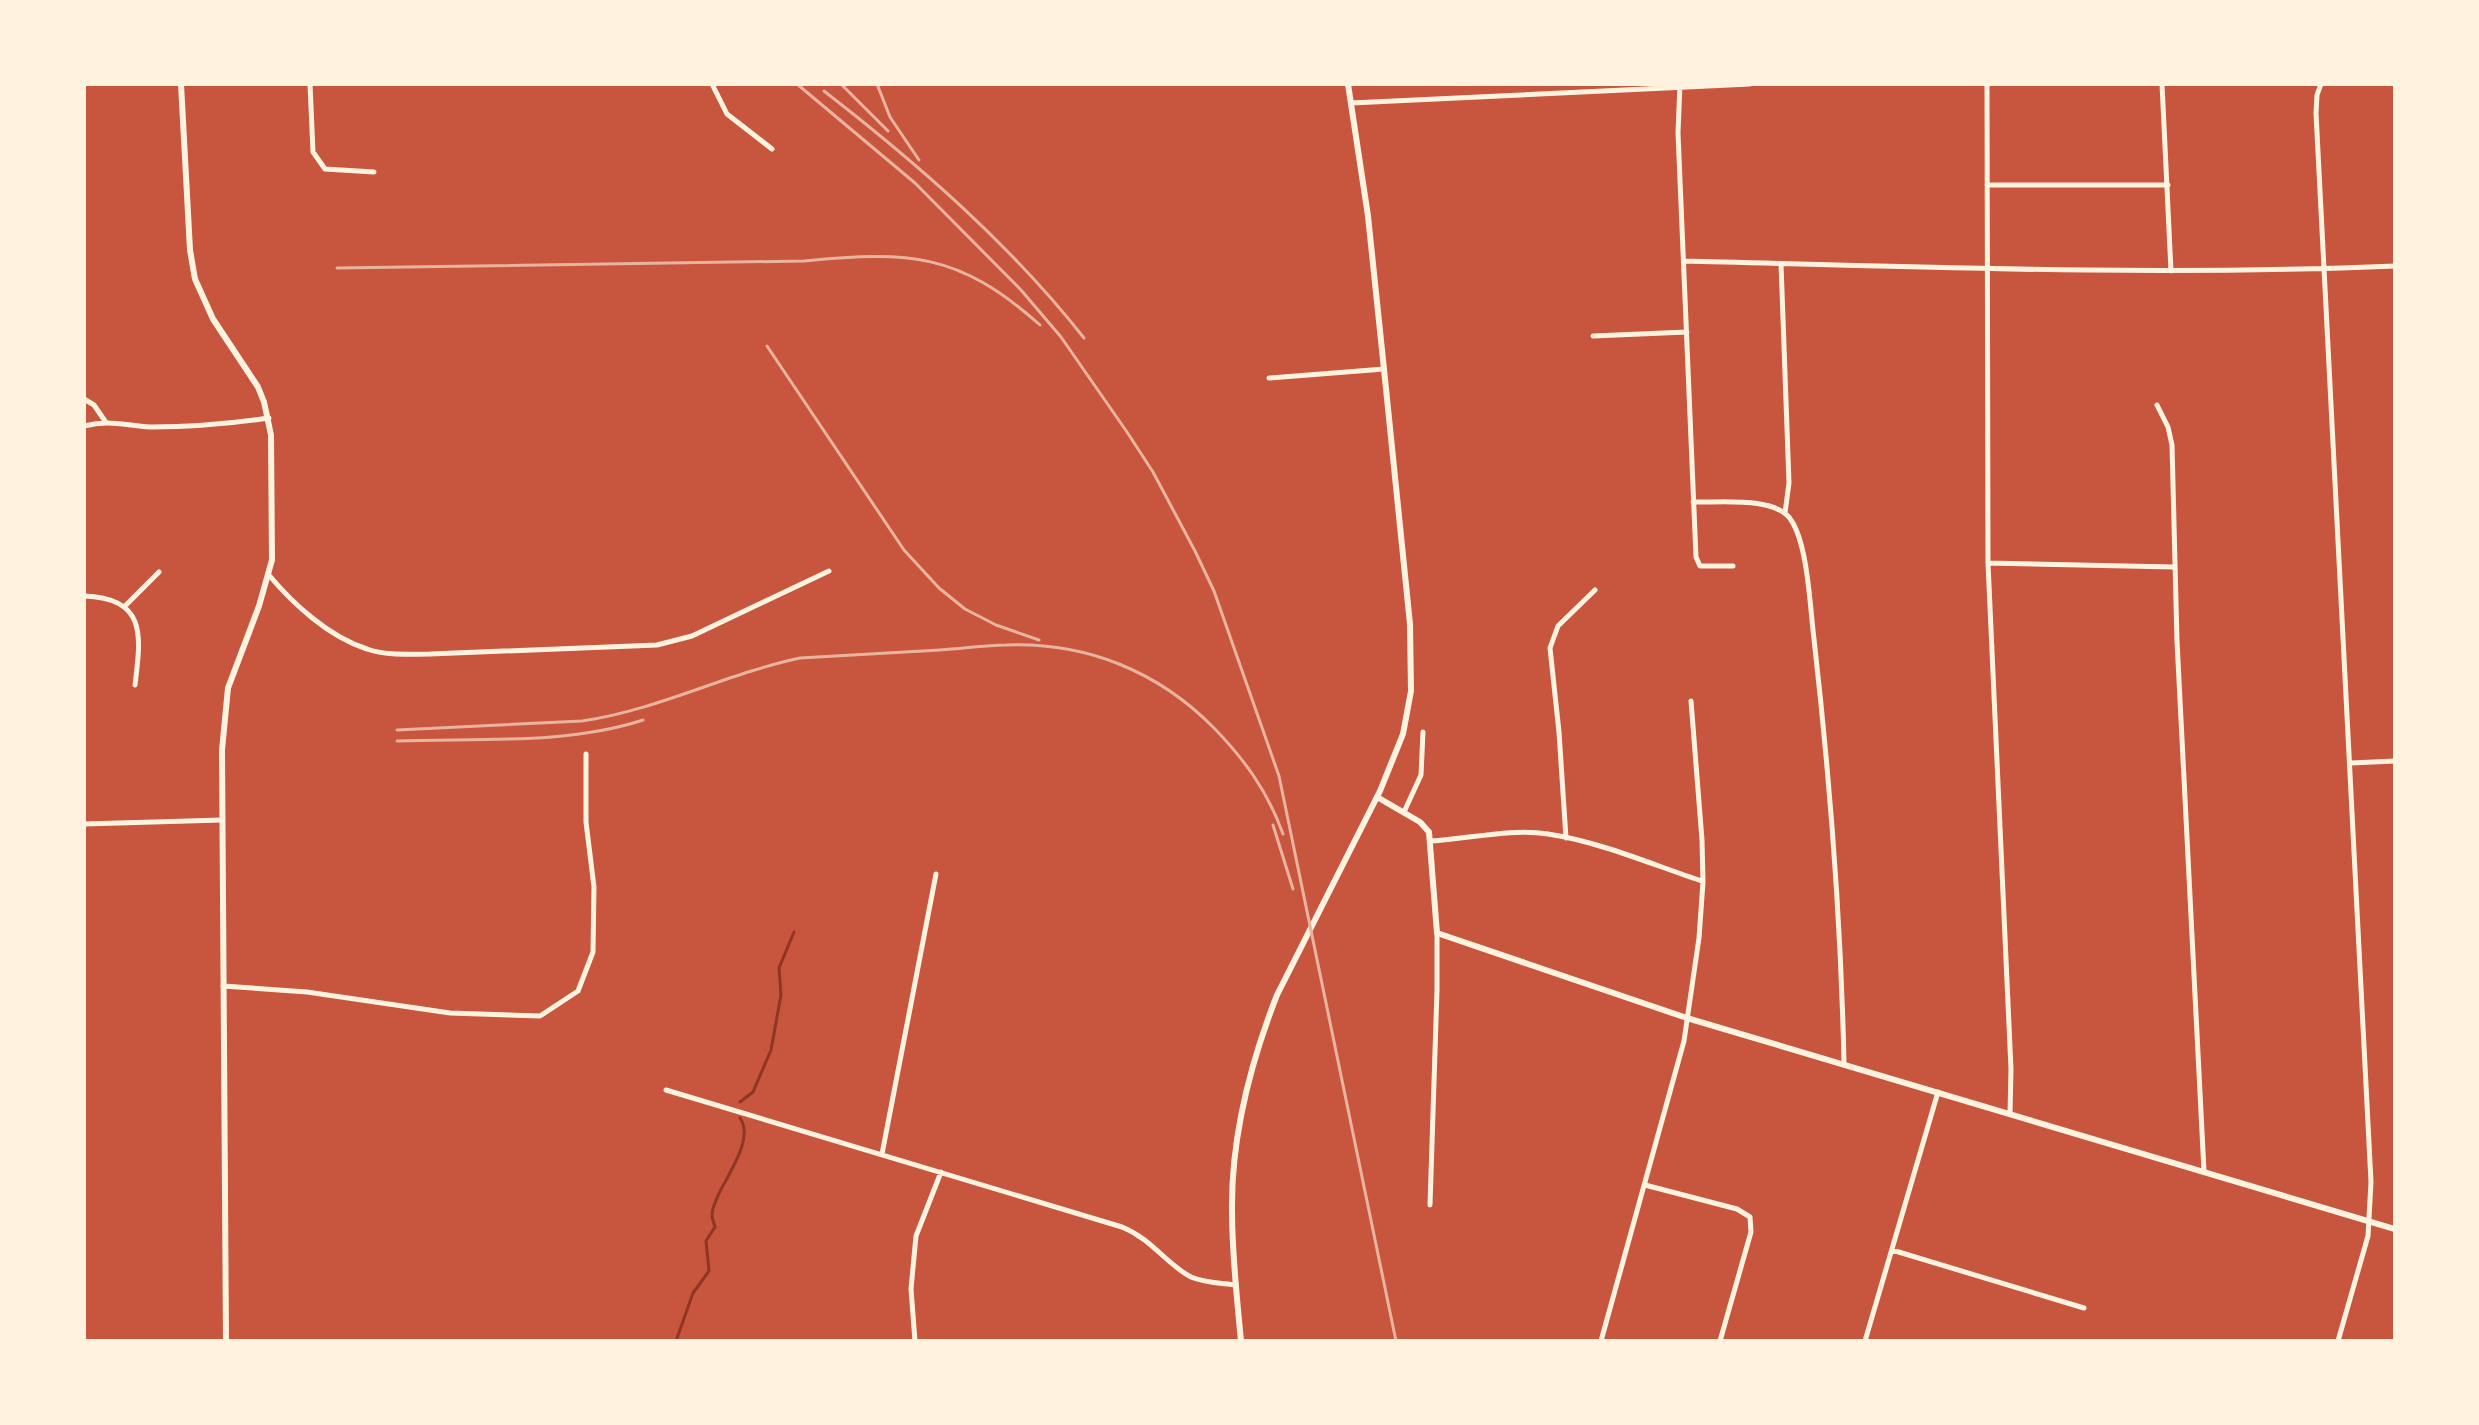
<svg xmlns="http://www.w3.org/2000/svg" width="2479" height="1425" viewBox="0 0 2479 1425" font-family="'Fira Sans Condensed',sans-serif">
	<rect width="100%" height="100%" fill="#c8553d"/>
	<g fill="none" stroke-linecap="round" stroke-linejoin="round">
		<path stroke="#8f3625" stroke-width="3" d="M740,1102L753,1092L771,1050L781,995L779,968L794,932
			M676,1341L693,1293L709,1271L706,1241L715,1227C714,1223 712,1219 712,1215C713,1190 758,1144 740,1118"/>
		<path stroke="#fff3e0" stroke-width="5" d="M310,84L313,152L325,169L374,172
			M712,84L727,114L772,149
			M1680,84L1678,133L1696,557L1700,566H1733
			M1987,84L1988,563L2011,1069L2010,1114
			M2162,84L2171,271
			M2321,84L2317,95L2316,113L2371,1182L2368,1236L2338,1341
			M1351,103L1750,84
			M1987,185H2168
			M1684,261C1921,267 2158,276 2395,266
			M1781,264L1789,483L1785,513
			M1593,336L1687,332
			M1269,378L1384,369
			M84,399L94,405L105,421
			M2157,405L2168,427L2172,445L2177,641L2204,1171
			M84,426C111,419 125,426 151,427C191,427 229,424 269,418
			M1693,502C1719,503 1776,496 1791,520C1808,545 1810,608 1814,639C1830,780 1841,922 1844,1063
			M1988,563L2174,567
			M268,574C293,604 329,637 367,649C387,656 409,654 430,654L657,645L692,636L829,571
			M84,596C147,598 141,636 135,685
			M125,606L159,572
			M2351,763L2395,761
			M1404,812L1421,775L1423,732
			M84,824L222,820
			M1566,838L1559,732L1550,648L1558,626L1595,590
			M1431,841C1469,839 1511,828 1548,834C1601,842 1653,865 1702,881
			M223,986L307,992L450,1013L540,1016L578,991L593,952L594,887L586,822V754
			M666,1090L1122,1227C1152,1239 1166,1264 1191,1277C1205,1283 1221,1283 1236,1285
			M882,1154L936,874
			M1645,1185L1737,1209L1750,1217L1751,1232L1720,1341
			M1430,1205L1437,990V933
			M1892,1250L2084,1308
			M915,1341L911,1289L916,1236L941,1172
			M1601,1341L1684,1041L1699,938L1703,882L1702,840L1691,701
			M1865,1341L1938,1092"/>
		<path stroke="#fff3e0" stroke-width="6" d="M181,84L190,250L195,279L213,319L258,387L264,402L271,435L272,560L259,606L228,688L222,750L226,1341
			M1377,797L1420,822L1429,832L1437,933L1687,1018L2395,1229"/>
		<path stroke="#fff3e0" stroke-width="6" d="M1241,1341C1237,1298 1232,1255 1232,1211C1231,1136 1250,1064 1277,995L1380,791L1403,734L1411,691L1410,624L1384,369L1368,216L1348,84"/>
		<path stroke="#e9b49f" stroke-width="3" d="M797,84L915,183L1021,290L1061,337L1127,432L1153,472L1195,551L1214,591L1279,776L1396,1341
			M841,84L888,131
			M877,84L890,117L919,160
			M824,91C918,164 1010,244 1084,338
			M337,268L804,261C909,251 958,252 1040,325
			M767,346L904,550L939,588L965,609L996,625L1039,640
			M397,730L582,721C658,710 725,674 800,658C847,655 893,653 940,650C962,649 984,645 1006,645C1086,642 1158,671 1214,728C1245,760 1268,792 1283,834
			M397,741C477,738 567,745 643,720
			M1273,825L1293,889"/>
	</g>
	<rect width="2479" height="1425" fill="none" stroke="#fff3e0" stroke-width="172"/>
</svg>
